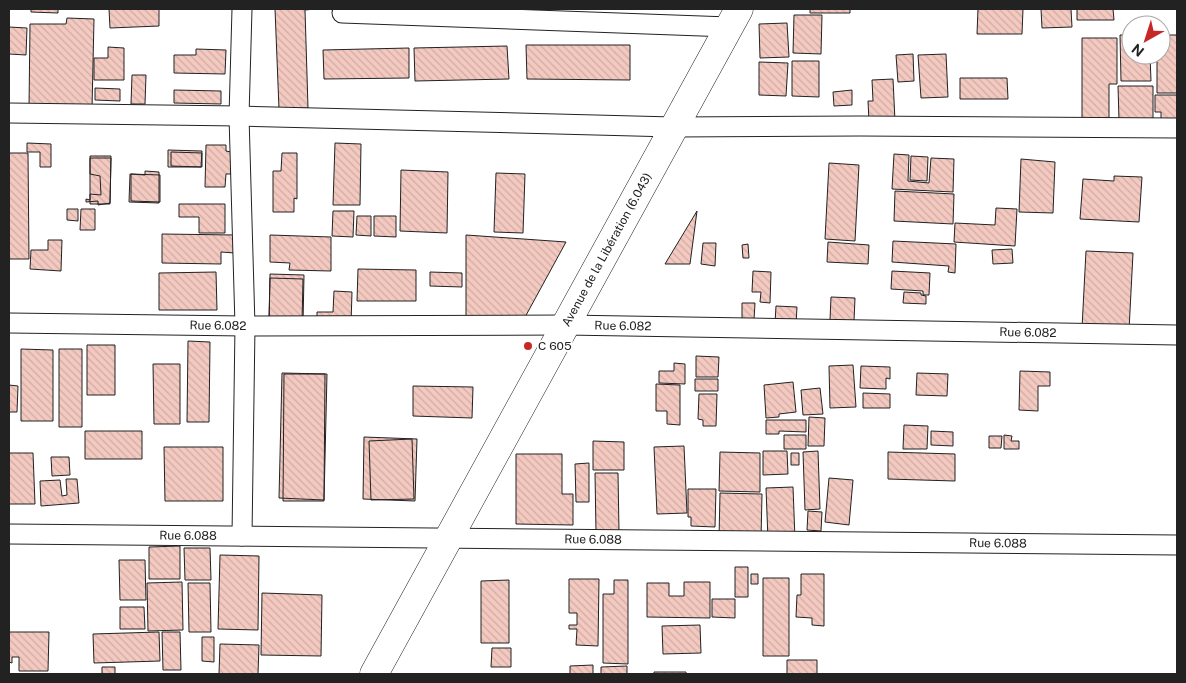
<svg xmlns="http://www.w3.org/2000/svg" width="1186" height="683" viewBox="0 0 1186 683" font-family="'Public Sans',sans-serif">
	<defs>
		<pattern id="building-back-hatch" width="6" height="6" patternUnits="userSpaceOnUse" patternTransform="scale(1.25)"><rect width="6" height="6" fill="#f3c9c0"/><path d="M-1 5l2 2M0 0l6 6M5-1l2 2" fill="none" stroke="#d0aca5"/></pattern>
	</defs>
	<rect width="100%" height="100%" fill="#fff"/>
	<path fill="url(#building-back-hatch)" stroke="#222" d="M31,9H58V13L31,12Z
		M109,9H159V26L110,28Z
		M275,9H316L305,10L308,108L279,109Z
		M810,9H850V13H810Z
		M978,9H1023L1022,34H977Z
		M1041,9H1071L1072,27L1042,28Z
		M1077,9H1113L1114,20H1077Z
		M794,15H822L821,54L793,53Z
		M67,18L94,19L92,109L29,108L30,24H66Z
		M787,23L789,57L760,58L759,24Z
		M9,27L27,28L26,55L9,54Z
		M1120,35H1131V55H1150L1151,81H1121Z
		M1161,35H1177V93H1157V55H1161Z
		M1082,38H1117V84H1109V118H1082Z
		M526,45H630V80L527,79Z
		M507,46L509,79L415,81L414,48Z
		M108,47L124,48V80H94V58H108Z
		M409,48V78L324,79L323,50Z
		M196,49L226,50L225,74L174,73V55H196Z
		M913,54L914,81L898,82L896,55Z
		M946,54L948,97L921,98L918,55Z
		M792,61H819V97L792,96Z
		M759,62L788,63L786,96L759,95Z
		M132,75H146L145,104H131Z
		M960,78H1007L1008,99H960Z
		M893,79L895,121L869,122L868,101H873L872,80Z
		M1118,86H1153V120H1119Z
		M95,88L120,89V101L95,100Z
		M174,90L221,91V104L174,103Z
		M852,90V105L834,106L833,92Z
		M1155,95H1177V120H1161V112H1155Z
		M27,143L51,144V167H40V152H27Z
		M335,143L361,144L360,205H333Z
		M206,145H226V151L231,152V174H226L225,187H205Z
		M168,150L202,151L201,167H168Z
		M171,152L202,153V167L171,166Z
		M9,153H28L29,259H9Z
		M282,153H297V199L294,198V212H273V171H281Z
		M894,154L909,155L908,181L929,183L931,158L954,159L953,192L892,189Z
		M90,156H111L110,203L98,205V201L86,202V199L90,200V194L101,195L100,176L90,174Z
		M911,156L928,157L927,181L910,180Z
		M90,158H111L110,204H90Z
		M1021,159L1055,162L1053,213L1019,212Z
		M829,163L859,165L855,241L825,239Z
		M401,170L448,172L447,233L400,231Z
		M145,171L159,172V203L129,202L130,174L145,175Z
		M496,173L525,174L523,233L494,232Z
		M131,174L160,175V202L131,201Z
		M1114,176L1142,177L1139,222L1080,219L1083,179L1114,181Z
		M895,191L954,194L953,224L894,221Z
		M179,204H225V233H199V217H179Z
		M996,208L1017,209L1015,246L954,242L955,223L995,225Z
		M67,209H78V221L67,220Z
		M81,209H95V230H80Z
		M333,211H354L353,237L332,236Z
		M697,211L690,264H665Z
		M357,216H371V236L356,235Z
		M374,216H396V237L374,236Z
		M162,234L235,235V253L221,252V264L162,263Z
		M270,235L331,237V271L289,270L290,263L270,262Z
		M466,235L566,242L524,319L466,317Z
		M48,240H62L61,271L30,269L31,250H48Z
		M893,241L956,244L955,273L948,272L949,266L892,262Z
		M828,242L869,245L868,264L827,262Z
		M703,243H716L715,266L701,264Z
		M748,244L749,258H743L742,245Z
		M1012,249L1013,263L993,264L992,250Z
		M1086,251L1133,253L1129,330L1082,328Z
		M358,269L416,270V301H357Z
		M753,271L771,272L770,303L760,302L761,292H752Z
		M892,271L930,273L929,295H923V291L891,289Z
		M216,272L217,310H159V273Z
		M430,272L462,273V287L430,286Z
		M270,274L304,275L303,323L269,322Z
		M270,278L303,279L302,322L269,321Z
		M334,291L352,292L351,324L317,323V312H333Z
		M904,292L921,293V295L926,296V304L903,303Z
		M831,297L855,298L854,321L830,320Z
		M742,303H755L754,320L742,319Z
		M776,306L797,307L796,324L775,323Z
		M188,341L210,342L209,422H187Z
		M87,345H115V395H87Z
		M21,349L53,350V421H21Z
		M59,349H82V427H59Z
		M696,356L719,357L718,377H696Z
		M674,363L685,364V384L659,383V371H674Z
		M153,364H180V424H154Z
		M853,365L856,407L830,408L829,366Z
		M861,366L890,367V379L886,378V389L860,388Z
		M1020,371L1050,372V386H1038V411L1019,410Z
		M282,373L327,374L324,500L279,498Z
		M917,373L948,374L947,396L916,395Z
		M284,374H325L324,501H283Z
		M695,379H718V391H695Z
		M793,382L796,412L779,414V417L766,418L764,385Z
		M656,384L680,385V425L667,424V411H656Z
		M9,385L18,386L17,412H9Z
		M413,386L473,387L472,418L413,416Z
		M820,388L823,414L803,415L801,390Z
		M863,393L890,394V408H863Z
		M699,394H717L716,426H703V420L698,419Z
		M809,417L825,418L824,446H808Z
		M766,420H806V432L779,431V434H766Z
		M904,425L928,426L927,449H903Z
		M85,431H142V459H85Z
		M931,431L953,432V446L931,445Z
		M784,435H806V449H784Z
		M1004,435L1012,436L1011,441H1019V449H1004Z
		M989,436H1002L1001,448H989Z
		M364,437L417,439L415,501L363,499Z
		M412,439L414,499L371,500L369,441Z
		M593,441L624,442V470H593Z
		M684,446L687,513L657,514L654,447Z
		M164,447H223V501H165Z
		M763,451H787L788,474L763,475Z
		M818,451L820,509L805,510L803,452Z
		M720,452L760,453V492L719,491Z
		M888,452L955,454V481L888,479Z
		M9,453H33L35,504H9Z
		M791,453H799V465H791Z
		M516,454H562V494H573V525L516,524Z
		M51,457H69L70,475L52,476Z
		M589,463V502H576L575,464Z
		M595,473H618L619,532H596Z
		M829,478L853,480L849,525L825,522Z
		M66,479H77L79,503L41,506L40,481L60,480L62,496L67,495Z
		M793,487L795,539L768,540L766,488Z
		M688,489H716L715,527L691,526V517H688Z
		M720,493L762,494L761,540L719,539Z
		M808,511L822,512L821,531L807,530Z
		M180,546V579H149V547Z
		M184,548H210L211,580H185Z
		M220,555L259,556L258,630L218,629Z
		M119,560H145L146,600H120Z
		M735,567H748V597H735Z
		M751,574H758V584H751Z
		M801,574H824V626L812,625V618L796,617L797,595H801Z
		M763,578H789V656H763Z
		M569,579H599L598,646L576,645L577,629H569V625H577V613H569Z
		M509,580V643H481V581Z
		M614,580H628V664L603,663V594H614Z
		M182,582L183,630L148,631L147,583Z
		M684,582H710V618L647,617V583H669V596H684Z
		M188,583H210L211,632H189Z
		M262,593L322,595L321,656L261,655Z
		M712,599H735V618L712,617Z
		M120,607H144L145,629H120Z
		M700,625L701,653L663,654L662,626Z
		M9,632H49L48,671H19V657H12V663L9,662Z
		M159,632L160,661L94,663L93,634Z
		M162,632H180L181,670H163Z
		M202,637H214V662L202,661Z
		M220,644L259,645L258,674H219Z
		M492,648H511V667H491Z
		M787,660H817V674H787Z
		M593,665V674H570V666Z
		M627,666V674H601V667Z
		M102,667H115V674H102Z
		M654,672H686V674H654Z"/>
	<g fill="none" stroke-linecap="round" stroke-linejoin="round">
		<defs>
			<g id="minor">
				<path d="M242,9L239,116L245,326L242,536"/>
				<path d="M342,13L729,27"/>
				<path d="M9,113L239,116L673,127L860,126L1177,128"/>
				<path id="s1" d="M9,323L245,326L565,325L1177,335"/>
				<path id="s2" d="M9,534L1177,545"/>
			</g>
			<g id="secondary">
				<path id="s3" d="M374,674L739,9"/>
			</g>
		</defs>
		<use href="#minor" stroke="#222" stroke-width="21"/>
		<use href="#secondary" stroke="#222" stroke-width="29"/>
		<use href="#minor" stroke="#fff" stroke-width="19"/>
		<use href="#secondary" stroke="#fff" stroke-width="28"/>
	</g>
	<circle fill="#c62828" stroke="#fff" stroke-width="2" cx="528" cy="346" r="5"/>
	<g text-anchor="middle" stroke-width="4" stroke-linejoin="round" paint-order="stroke">
		<g font-size="12" fill="#222" stroke="#fff">
			<text dy="4" stroke="none"><textPath href="#s3" startOffset="484">Avenue de la Libération (6.043)</textPath></text>
			<text dy="4" stroke="none"><textPath href="#s1" startOffset="209">Rue 6.082</textPath></text>
			<text dy="4" stroke="none"><textPath href="#s1" startOffset="614">Rue 6.082</textPath></text>
			<text dy="4" stroke="none"><textPath href="#s1" startOffset="1019">Rue 6.082</textPath></text>
			<text dy="4" stroke="none"><textPath href="#s2" startOffset="179">Rue 6.088</textPath></text>
			<text dy="4" stroke="none"><textPath href="#s2" startOffset="584">Rue 6.088</textPath></text>
			<text dy="4" stroke="none"><textPath href="#s2" startOffset="989">Rue 6.088</textPath></text>
		</g>
		<g font-size="12" fill="#222" stroke="#fff" text-anchor="start">
			<text x="538" y="350">C 605</text>
		</g>
	</g>
	<rect width="1186" height="683" fill="none" stroke="#222222" stroke-width="20"/>
	<g transform="translate(1146 40) rotate(219)"><circle r="24" fill="#ffffff" stroke="#a7a7a7"/>
	<path d="M0-4L9 19L0 12L-9 19Z" fill="#c62828"/>
	<text y="-8" font-size="14" font-weight="bold" text-anchor="middle" fill="#222222">N</text>
	</g>
</svg>
